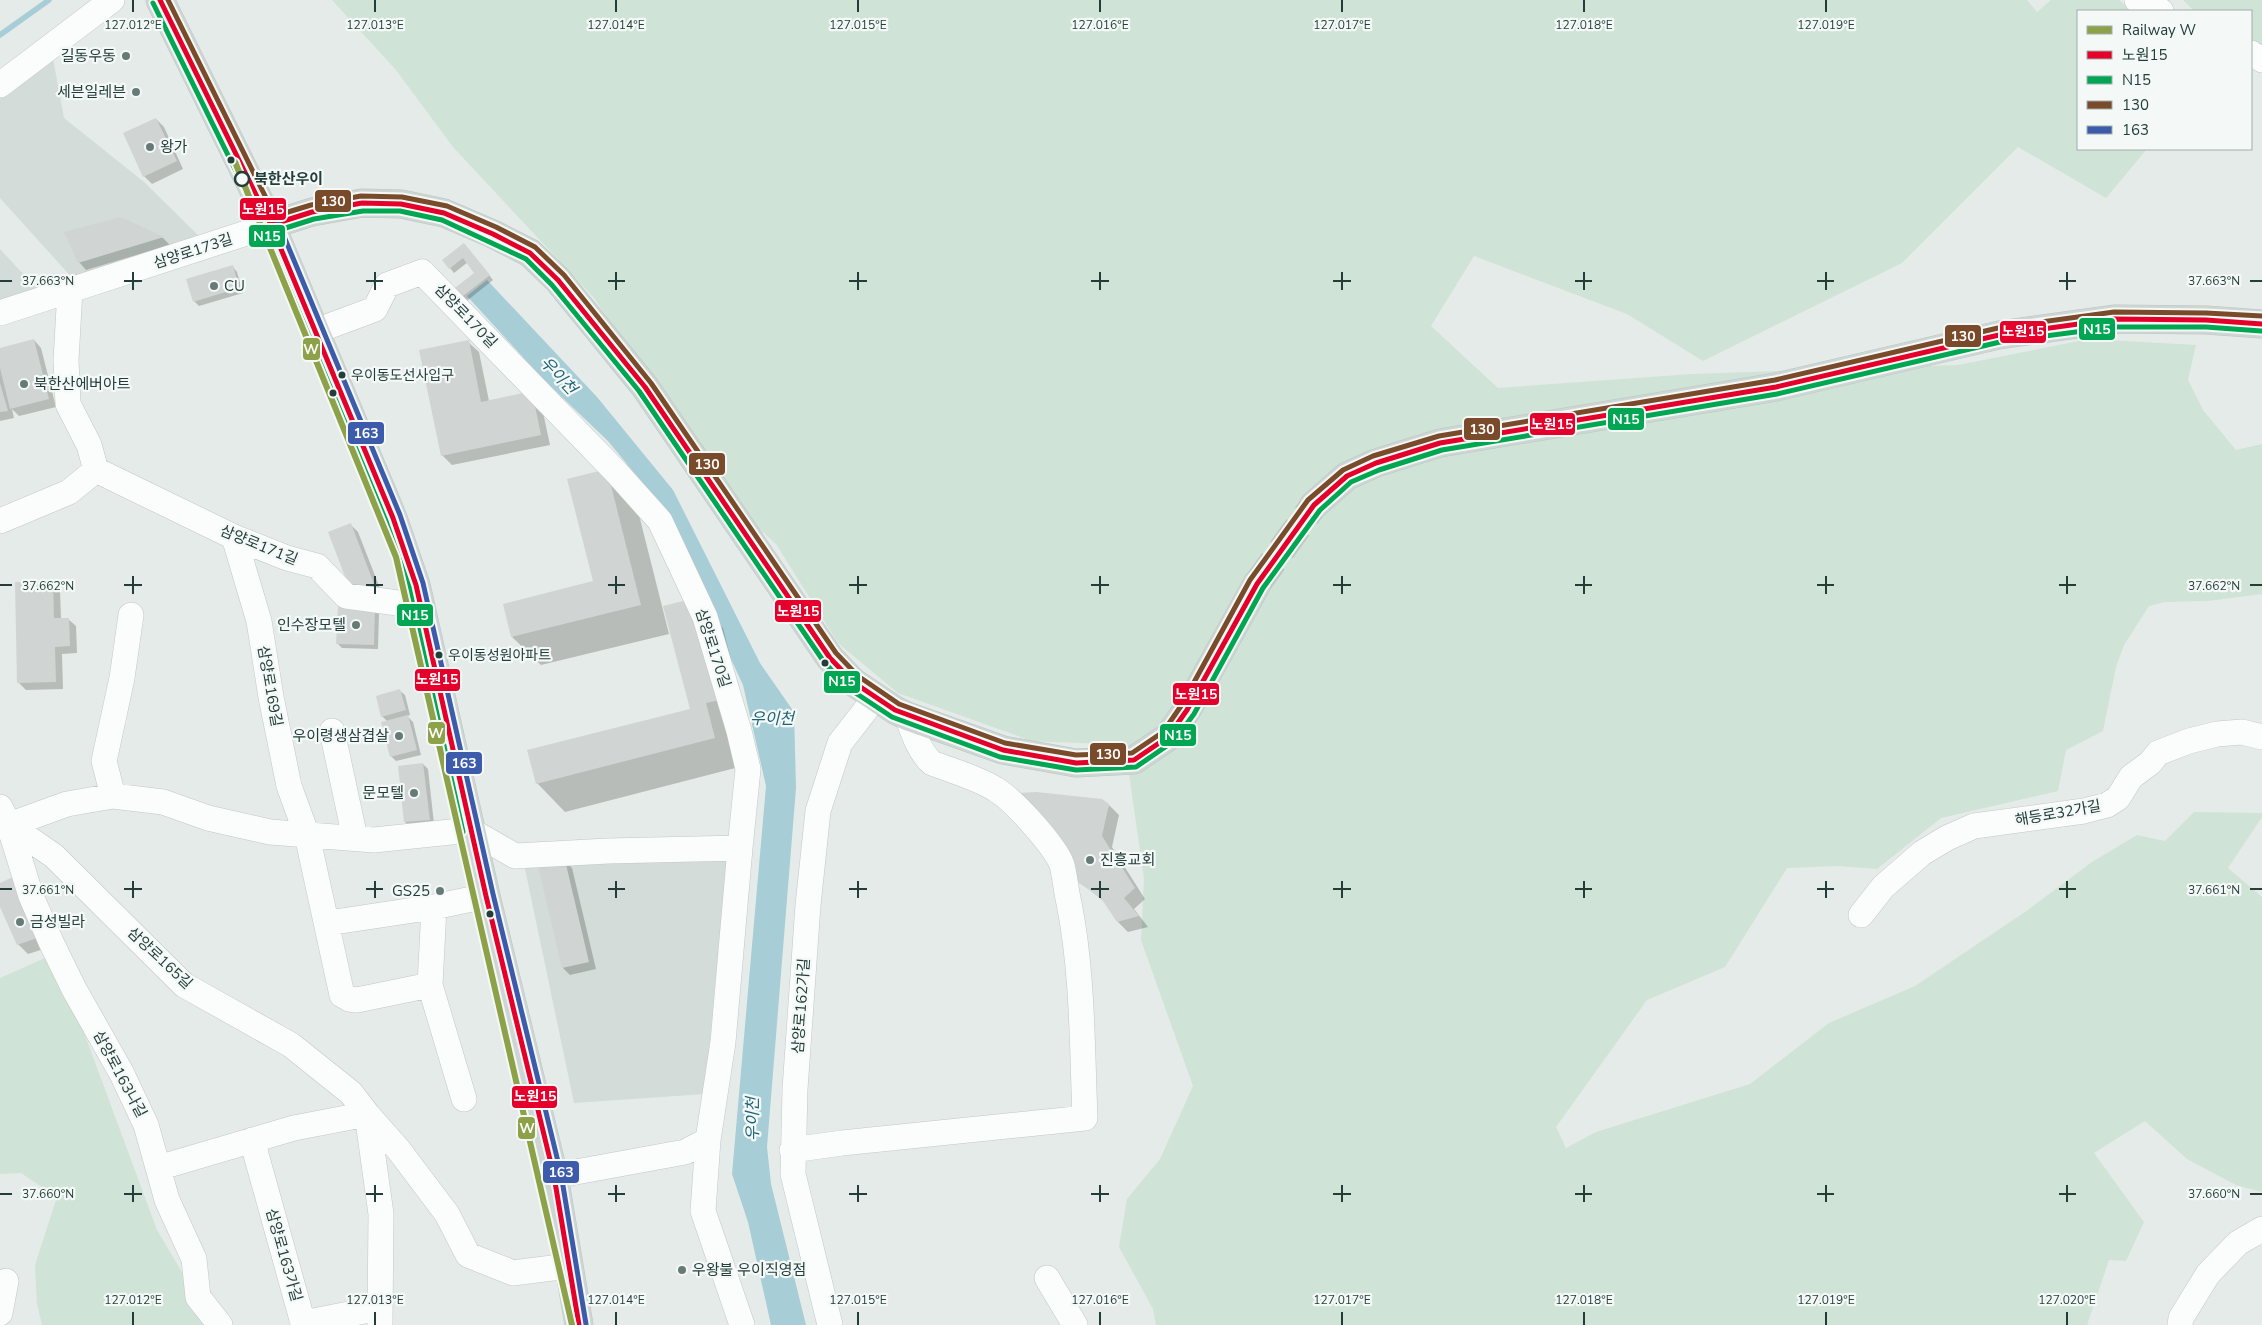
<svg xmlns="http://www.w3.org/2000/svg" width="2262" height="1325" viewBox="0 0 2262 1325" font-family="'Nunito Sans','Noto Sans KR',sans-serif">
	<rect width="100%" height="100%" fill="#e5ebe8"/>
	<path fill="#d3dcd8" d="M51,48L64,118L144,182L202,239L75,281L0,198V91Z
		M0,249L39,291L0,302Z
		M727,856L705,1094L574,1103L524,864Z"/>
	<path fill="#cfe3d6" d="M332,0H2027L2037,12L2051,0H2119L2132,11H2078V149H2147L2106,198L2018,147L1902,263L1703,361L1627,314L1474,256L1431,326L1498,388L1692,374L1958,365L2089,339L2196,345L2188,380L2203,410L2236,450L2262,444V594L2208,601L2165,602L2149,606L2124,645L2116,667L2103,731L2066,750L2058,791L1941,818L1877,869L1838,866L1787,868L1725,967L1647,1000L1556,1127L1566,1148L1596,1132L1750,1084L1829,1023L1915,986L2025,912L2092,862L2137,835L2165,841L2194,812L2262,813V817L2228,868L2262,897V1192L2236,1185L2187,1159L2145,1121L2094,1153L2144,1222L2126,1261L2109,1260L2087,1325H1156L1153,1309L1119,1247L1127,1199L1160,1159L1193,1086L1141,940L1144,879L1125,745L1032,741L898,693L838,643L776,544L735,507L594,298L453,147L396,70Z
		M2183,0H2262V46L2251,40V11H2194Z
		M45,958L83,1030L157,1230L182,1272L208,1325H42L37,1304L35,1265L57,1197L21,1173L0,1174V978Z"/>
	<path fill="#a7cdd7" d="M487,280L597,397L673,490L760,663L794,712L796,788L767,1147L771,1184L806,1325H771L748,1222L732,1174L766,786L743,685L659,503L608,441L543,379L467,296Z"/>
	<path fill="#0003" d="M156,119L164,127L183,169L152,184L144,176Z
		M121,218L163,238L170,245L86,270L79,262Z
		M469,250L493,280L463,304L459,300L476,273L468,262L454,273L450,268Z
		M233,267L237,272L243,293L199,306L194,301Z
		M34,340L41,348L56,407L19,416L12,409L14,418L0,421V349Z
		M468,342L479,352L489,401L541,403L550,445L452,465L442,455Z
		M607,471L635,499L669,634L541,665L512,637L594,582Z
		M351,525L358,532L381,591L359,599Z
		M53,583L60,590L61,619H68L76,626L77,653L62,654L63,689L26,690L19,683Z
		M694,600L723,628L748,728L743,766L565,812L537,783L691,710Z
		M374,608L379,612L378,649L342,648L337,643Z
		M400,691L405,695L410,715L407,716L413,722L421,755L396,761L391,756L388,722L382,716Z
		M423,764L428,769L434,824L410,827L405,822Z
		M1109,805L1119,815L1112,847L1145,899L1134,909L1148,927L1128,932L1118,922L1106,903L1080,882Z
		M565,861L572,868L596,969L570,975L563,968Z
		M0,884L50,947L28,954L18,944L0,904Z"/>
	<g fill="none" stroke-linecap="round" stroke-linejoin="round">
		<path stroke="#a7cdd7" stroke-width="5.5" d="M0,35L49,0"/>
	</g>
	<path fill="#d0d4d3" d="M156,118L177,161L143,177L123,133Z
		M121,217L164,237L78,263L64,232Z
		M464,243L490,275L458,300L451,291L474,273L463,258L449,269L442,260Z
		M233,265L239,288L193,302L186,279Z
		M34,339L49,399L10,409L0,368V348Z
		M469,340L481,402L532,391L541,435L441,456L419,350Z
		M0,383L8,411L0,412Z
		M607,469L641,605L511,637L503,604L593,581L567,479Z
		M351,523L374,584L351,592L328,532Z
		M53,581L54,618H69L70,646L55,647L56,682L17,683L15,582Z
		M695,598L720,700L706,703L715,738L536,784L527,750L690,709L663,606Z
		M338,605L375,606L374,645L336,644Z
		M400,689L406,710L381,717L376,696Z
		M408,715L417,750L390,757L381,722Z
		M423,763L430,820L404,822L398,766Z
		M1036,792L1102,799L1109,804L1102,836L1135,888L1124,898L1139,916L1117,922L1101,898L1079,883L1023,804L1021,793Z
		M565,860L589,962L562,968L538,866Z
		M15,876L40,937L17,945L0,907V883Z"/>
	<g fill="none" stroke-linecap="round" stroke-linejoin="round">
		<path stroke="#bec8c5" stroke-width="28" stroke-dasharray="28 14" stroke-linecap="butt" d="M1257,584L1314,505"/>
		<defs>
			<path id="minor" d="M2137,0L2161,11
				M2251,53L2262,60
				M0,85L112,0
				M0,313L271,225
				M96,470L234,537L287,558L317,566L346,596L420,606
				M0,521L69,492L96,470L89,445L68,404L66,360L70,290
				M234,537L259,621L271,697L289,786L307,835L342,995L349,999L357,1000L430,985L434,907
				M332,731L355,838
				M113,796L104,761L122,678L131,615
				M0,807L9,825L31,896L51,942L74,989L122,1074L146,1125L167,1200L194,1259L198,1297L220,1325
				M9,825L54,856L184,985L291,1045L351,1093L367,1114L294,1128L158,1168
				M0,827L9,825L67,804L113,796L163,802L208,818L270,832L374,840L470,830L515,856L608,851L740,848L748,769L739,731L705,617L660,521L617,473L422,272L387,285L375,309L316,331
				M1861,915L1883,887L1922,853L1947,838L1974,826L2084,811L2107,805L2118,798L2131,777L2150,763L2158,753L2189,741L2217,734L2242,732L2262,737
				M328,923L434,907L486,896
				M430,985L464,1099
				M367,1114L398,1149L447,1214L468,1255L513,1273L568,1266
				M367,1114L381,1214L380,1323
				M252,1140L303,1323L380,1308
				M708,1140L703,1211L742,1325
				M792,1150L842,1143L1085,1118C1082,1046 1083,974 1069,903C1066,891 1065,877 1062,865C1055,846 1013,799 995,789C976,777 952,771 932,763C919,752 913,732 907,716
				M554,1176L685,1152L708,1140L723,1042L740,848
				M1047,1278L1075,1325
				M0,1313L6,1281
				M830,1325L793,1174L795,1089L808,905L818,811L840,743L875,698
				M2180,1325L2181,1318L2208,1274L2238,1243L2262,1229"/>
			<path id="major" d="M160,0L271,225L393,518L416,585L486,896L554,1176L579,1325
				M271,225L312,212L362,203L401,204L444,213L493,234L530,253L558,280L645,387L830,658L853,682L895,710L907,716L1003,750L1076,763L1134,760L1168,737L1187,710L1257,584
				M1314,505L1347,476L1376,463L1440,443L1776,387L1999,335L2114,319L2206,320L2262,324"/>
		</defs>
		<use href="#minor" stroke="#c2c8c6" stroke-width="26"/>
		<use href="#major" stroke="#bdc6c4" stroke-width="29"/>
		<use href="#minor" stroke="#fbfcfc" stroke-width="25"/>
		<use href="#major" stroke="#ced6d4" stroke-width="28"/>
		<defs>
			<path id="bus-1" d="M160,0L271,225L393,518L416,585L486,896L554,1176L579,1325
				M271,225L312,212L362,203L401,204L444,213L493,234L530,253L558,280L645,387L830,658L853,682L895,710L1003,750L1076,763L1134,760L1168,737L1187,710L1257,584L1314,505L1347,476L1376,463L1440,443L1776,387L1999,335L2114,319L2206,320L2262,324"/>
			<path id="bus-2" d="M153,3L264,228L386,521L409,587L463,832
				M273,232L314,219L363,211H400L442,220L526,259L552,285L639,391L824,662L848,688L892,717L1000,757L1076,770L1136,767L1174,741L1194,714L1263,588L1320,510L1351,482L1379,470L1442,450L1777,394L2000,342L2114,327H2206L2261,331"/>
			<path id="bus-3" d="M168,0L275,216L311,205L361,196L402,197L447,206L496,227L535,247L564,275L651,383L836,653L858,676L899,704L1005,743L1076,755L1132,753L1163,732L1181,706L1250,580L1308,500L1343,470L1373,456L1439,436L1775,380L1998,328L2114,312L2206,313L2262,316"/>
			<path id="bus-4" d="M278,222L400,515L423,583L493,894L561,1174L586,1324"/>
		</defs>
		<use href="#bus-1" stroke="#f4f9f7" stroke-width="9"/>
		<use href="#bus-2" stroke="#f4f9f7" stroke-width="9"/>
		<use href="#bus-3" stroke="#f4f9f7" stroke-width="9"/>
		<use href="#bus-4" stroke="#f4f9f7" stroke-width="9"/>
		<use href="#bus-1" stroke="#e4002b" stroke-width="5"/>
		<use href="#bus-2" stroke="#00a651" stroke-width="5"/>
		<use href="#bus-3" stroke="#7a4b2a" stroke-width="5"/>
		<use href="#bus-4" stroke="#3d5bab" stroke-width="5"/>
		<defs>
			<path id="rail-1" d="M235,162L396,557L572,1325"/>
		</defs>
		<use href="#rail-1" stroke="#f4f9f7" stroke-width="10"/>
		<use href="#rail-1" stroke="#8da149" stroke-width="6"/>
	</g>
	<path fill="none" stroke="#233e39" stroke-width="2" d="M133,0V12M375,0V12M616,0V12M858,0V12M1100,0V12M1342,0V12M1584,0V12M1826,0V12M133,272V290M375,272V290M616,272V290M858,272V290M1100,272V290M1342,272V290M1584,272V290M1826,272V290M2067,272V290M0,281H12M124,281H142M366,281H383M608,281H625M849,281H867M1091,281H1109M1333,281H1351M1575,281H1592M1817,281H1834M2059,281H2076M2250,281H2262M133,576V594M375,576V594M616,576V594M858,576V594M1100,576V594M1342,576V594M1584,576V594M1826,576V594M2067,576V594M0,585H12M124,585H142M366,585H383M608,585H625M849,585H867M1091,585H1109M1333,585H1351M1575,585H1592M1817,585H1834M2059,585H2076M2250,585H2262M133,881V898M375,881V898M616,881V898M858,881V898M1100,881V898M1342,881V898M1584,881V898M1826,881V898M2067,881V898M0,889H12M124,889H142M366,889H383M608,889H625M849,889H867M1091,889H1109M1333,889H1351M1575,889H1592M1817,889H1834M2059,889H2076M2250,889H2262M133,1185V1202M375,1185V1202M616,1185V1202M858,1185V1202M1100,1185V1202M1342,1185V1202M1584,1185V1202M1826,1185V1202M2067,1185V1202M0,1194H12M124,1194H142M366,1194H383M608,1194H625M849,1194H867M1091,1194H1109M1333,1194H1351M1575,1194H1592M1817,1194H1834M2059,1194H2076M2250,1194H2262M133,1312V1325M375,1312V1325M616,1312V1325M858,1312V1325M1100,1312V1325M1342,1312V1325M1584,1312V1325M1826,1312V1325M2067,1312V1325"/>
	<g fill="#677b76" stroke="#f4f9f7" stroke-width="2">
		<circle cx="126" cy="56" r="5"/>
		<circle cx="136" cy="92" r="5"/>
		<circle cx="150" cy="147" r="5"/>
		<circle cx="214" cy="286" r="5"/>
		<circle cx="24" cy="384" r="5"/>
		<circle cx="356" cy="625" r="5"/>
		<circle cx="399" cy="736" r="5"/>
		<circle cx="414" cy="793" r="5"/>
		<circle cx="1090" cy="860" r="5"/>
		<circle cx="440" cy="891" r="5"/>
		<circle cx="20" cy="922" r="5"/>
		<circle cx="682" cy="1270" r="5"/>
	</g>
	<g fill="#233e39" stroke="#f4f9f7" stroke-width="2">
		<circle cx="231" cy="160" r="4.5"/>
		<circle cx="342" cy="375" r="4.5"/>
		<circle cx="333" cy="393" r="4.5"/>
		<circle cx="439" cy="655" r="4.5"/>
		<circle cx="825" cy="663" r="4.5"/>
		<circle cx="490" cy="914" r="4.5"/>
	</g>
	<circle fill="#f4f9f7" stroke="#233e39" stroke-width="2.5" cx="242" cy="179" r="7"/>
	<g text-anchor="middle" stroke-width="4.5" stroke-linejoin="round" paint-order="stroke">
		<g font-size="14" fill="#233e39" stroke="#f4f9f7" text-anchor="start">
			<text x="351" y="380">우이동도선사입구</text>
			<text x="448" y="660">우이동성원아파트</text>
		</g>
		<g font-size="15" fill="#233e39" stroke="#f4f9f7" text-anchor="end">
			<text x="116" y="61">길동우동</text>
			<text x="126" y="97">세븐일레븐</text>
			<text x="160" y="152" text-anchor="start">왕가</text>
			<text x="224" y="291" text-anchor="start">CU</text>
			<text x="34" y="389" text-anchor="start">북한산에버아트</text>
			<text x="346" y="630">인수장모텔</text>
			<text x="389" y="741">우이령생삼겹살</text>
			<text x="404" y="798">문모텔</text>
			<text x="1100" y="865" text-anchor="start">진흥교회</text>
			<text x="430" y="896">GS25</text>
			<text x="30" y="927" text-anchor="start">금성빌라</text>
			<text x="692" y="1275" text-anchor="start">우왕불 우이직영점</text>
		</g>
		<g font-size="15" font-weight="bold" fill="#233e39" stroke="#f4f9f7" text-anchor="start">
			<text x="254" y="184">북한산우이</text>
		</g>
		<g font-size="15" fill="#233e39" stroke="#f4f9f7">
			<text transform="translate(193 251) rotate(-18)" y="5">삼양로173길</text>
			<text transform="translate(466 316) rotate(46)" y="5">삼양로170길</text>
			<text transform="translate(259 545) rotate(22)" y="5">삼양로171길</text>
			<text transform="translate(713 648) rotate(72)" y="5">삼양로170길</text>
			<text transform="translate(270 686) rotate(80)" y="5">삼양로169길</text>
			<text transform="translate(2058 813) rotate(-10)" y="5">해등로32가길</text>
			<text transform="translate(160 958) rotate(43)" y="5">삼양로165길</text>
			<text transform="translate(801 1006) rotate(-86)" y="5">삼양로162가길</text>
			<text transform="translate(120 1074) rotate(62)" y="5">삼양로163나길</text>
			<text transform="translate(284 1255) rotate(74)" y="5">삼양로163가길</text>
		</g>
		<g font-size="16" font-style="italic" fill="#1f6278" stroke="#f4f9f7">
			<text transform="translate(559 375) rotate(47)" y="6">우이천</text>
			<text x="772" y="724">우이천</text>
			<text transform="translate(752 1119) rotate(-90)" y="6">우이천</text>
		</g>
	</g>
	<g font-size="12" text-anchor="middle" fill="#233e39" stroke="#f4f9f7" stroke-width="4.5" stroke-linejoin="round" paint-order="stroke">
		<text x="133" y="29">127.012°E</text>
		<text x="375" y="29">127.013°E</text>
		<text x="616" y="29">127.014°E</text>
		<text x="858" y="29">127.015°E</text>
		<text x="1100" y="29">127.016°E</text>
		<text x="1342" y="29">127.017°E</text>
		<text x="1584" y="29">127.018°E</text>
		<text x="1826" y="29">127.019°E</text>
		<text x="48" y="285">37.663°N</text>
		<text x="2214" y="285">37.663°N</text>
		<text x="48" y="590">37.662°N</text>
		<text x="2214" y="590">37.662°N</text>
		<text x="48" y="894">37.661°N</text>
		<text x="2214" y="894">37.661°N</text>
		<text x="48" y="1198">37.660°N</text>
		<text x="2214" y="1198">37.660°N</text>
		<text x="133" y="1304">127.012°E</text>
		<text x="375" y="1304">127.013°E</text>
		<text x="616" y="1304">127.014°E</text>
		<text x="858" y="1304">127.015°E</text>
		<text x="1100" y="1304">127.016°E</text>
		<text x="1342" y="1304">127.017°E</text>
		<text x="1584" y="1304">127.018°E</text>
		<text x="1826" y="1304">127.019°E</text>
		<text x="2067" y="1304">127.020°E</text>
	</g>
	<g stroke="#f4f9f7" stroke-width="2">
		<rect x="314" y="189" width="38" height="24" rx="5" fill="#7a4b2a"/>
		<rect x="239" y="197" width="48" height="24" rx="5" fill="#e4002b"/>
		<rect x="248" y="224" width="38" height="24" rx="5" fill="#00a651"/>
		<rect x="2078" y="317" width="38" height="24" rx="5" fill="#00a651"/>
		<rect x="1999" y="320" width="48" height="24" rx="5" fill="#e4002b"/>
		<rect x="1944" y="324" width="38" height="24" rx="5" fill="#7a4b2a"/>
		<rect x="302" y="337" width="19" height="24" rx="5" fill="#8da149"/>
		<rect x="1607" y="407" width="38" height="24" rx="5" fill="#00a651"/>
		<rect x="1529" y="412" width="47" height="24" rx="5" fill="#e4002b"/>
		<rect x="1463" y="417" width="38" height="24" rx="5" fill="#7a4b2a"/>
		<rect x="347" y="421" width="38" height="24" rx="5" fill="#3d5bab"/>
		<rect x="688" y="452" width="38" height="24" rx="5" fill="#7a4b2a"/>
		<rect x="774" y="599" width="48" height="24" rx="5" fill="#e4002b"/>
		<rect x="396" y="603" width="38" height="24" rx="5" fill="#00a651"/>
		<rect x="414" y="668" width="47" height="24" rx="5" fill="#e4002b"/>
		<rect x="823" y="670" width="38" height="24" rx="5" fill="#00a651"/>
		<rect x="1172" y="682" width="48" height="24" rx="5" fill="#e4002b"/>
		<rect x="427" y="721" width="19" height="24" rx="5" fill="#8da149"/>
		<rect x="1159" y="723" width="38" height="24" rx="5" fill="#00a651"/>
		<rect x="1089" y="742" width="38" height="24" rx="5" fill="#7a4b2a"/>
		<rect x="445" y="751" width="38" height="24" rx="5" fill="#3d5bab"/>
		<rect x="511" y="1085" width="47" height="24" rx="5" fill="#e4002b"/>
		<rect x="517" y="1116" width="19" height="24" rx="5" fill="#8da149"/>
		<rect x="542" y="1160" width="38" height="24" rx="5" fill="#3d5bab"/>
	</g>
	<g font-size="14" text-anchor="middle" font-weight="bold" fill="#fff">
		<text x="333" y="206">130</text>
		<text x="263" y="214">노원15</text>
		<text x="267" y="241">N15</text>
		<text x="2097" y="334">N15</text>
		<text x="2023" y="336">노원15</text>
		<text x="1963" y="341">130</text>
		<text x="311" y="354">W</text>
		<text x="1626" y="424">N15</text>
		<text x="1552" y="429">노원15</text>
		<text x="1482" y="434">130</text>
		<text x="366" y="438">163</text>
		<text x="707" y="469">130</text>
		<text x="798" y="616">노원15</text>
		<text x="415" y="620">N15</text>
		<text x="437" y="684">노원15</text>
		<text x="842" y="686">N15</text>
		<text x="1196" y="699">노원15</text>
		<text x="436" y="738">W</text>
		<text x="1178" y="740">N15</text>
		<text x="1108" y="759">130</text>
		<text x="464" y="768">163</text>
		<text x="535" y="1101">노원15</text>
		<text x="527" y="1133">W</text>
		<text x="561" y="1177">163</text>
	</g>
	<rect x="2077" y="10" width="175" height="140" fill="#f4f9f7" stroke="#a0aeab"/>
	<rect x="2087" y="26" width="25" height="8" fill="#8da149" stroke="#a0aeab"/>
	<text x="2122" y="35" font-size="15" fill="#233e39">Railway W</text>
	<rect x="2087" y="51" width="25" height="8" fill="#e4002b" stroke="#a0aeab"/>
	<text x="2122" y="60" font-size="15" fill="#233e39">노원15</text>
	<rect x="2087" y="76" width="25" height="8" fill="#00a651" stroke="#a0aeab"/>
	<text x="2122" y="85" font-size="15" fill="#233e39">N15</text>
	<rect x="2087" y="101" width="25" height="8" fill="#7a4b2a" stroke="#a0aeab"/>
	<text x="2122" y="110" font-size="15" fill="#233e39">130</text>
	<rect x="2087" y="126" width="25" height="8" fill="#3d5bab" stroke="#a0aeab"/>
	<text x="2122" y="135" font-size="15" fill="#233e39">163</text>
</svg>
